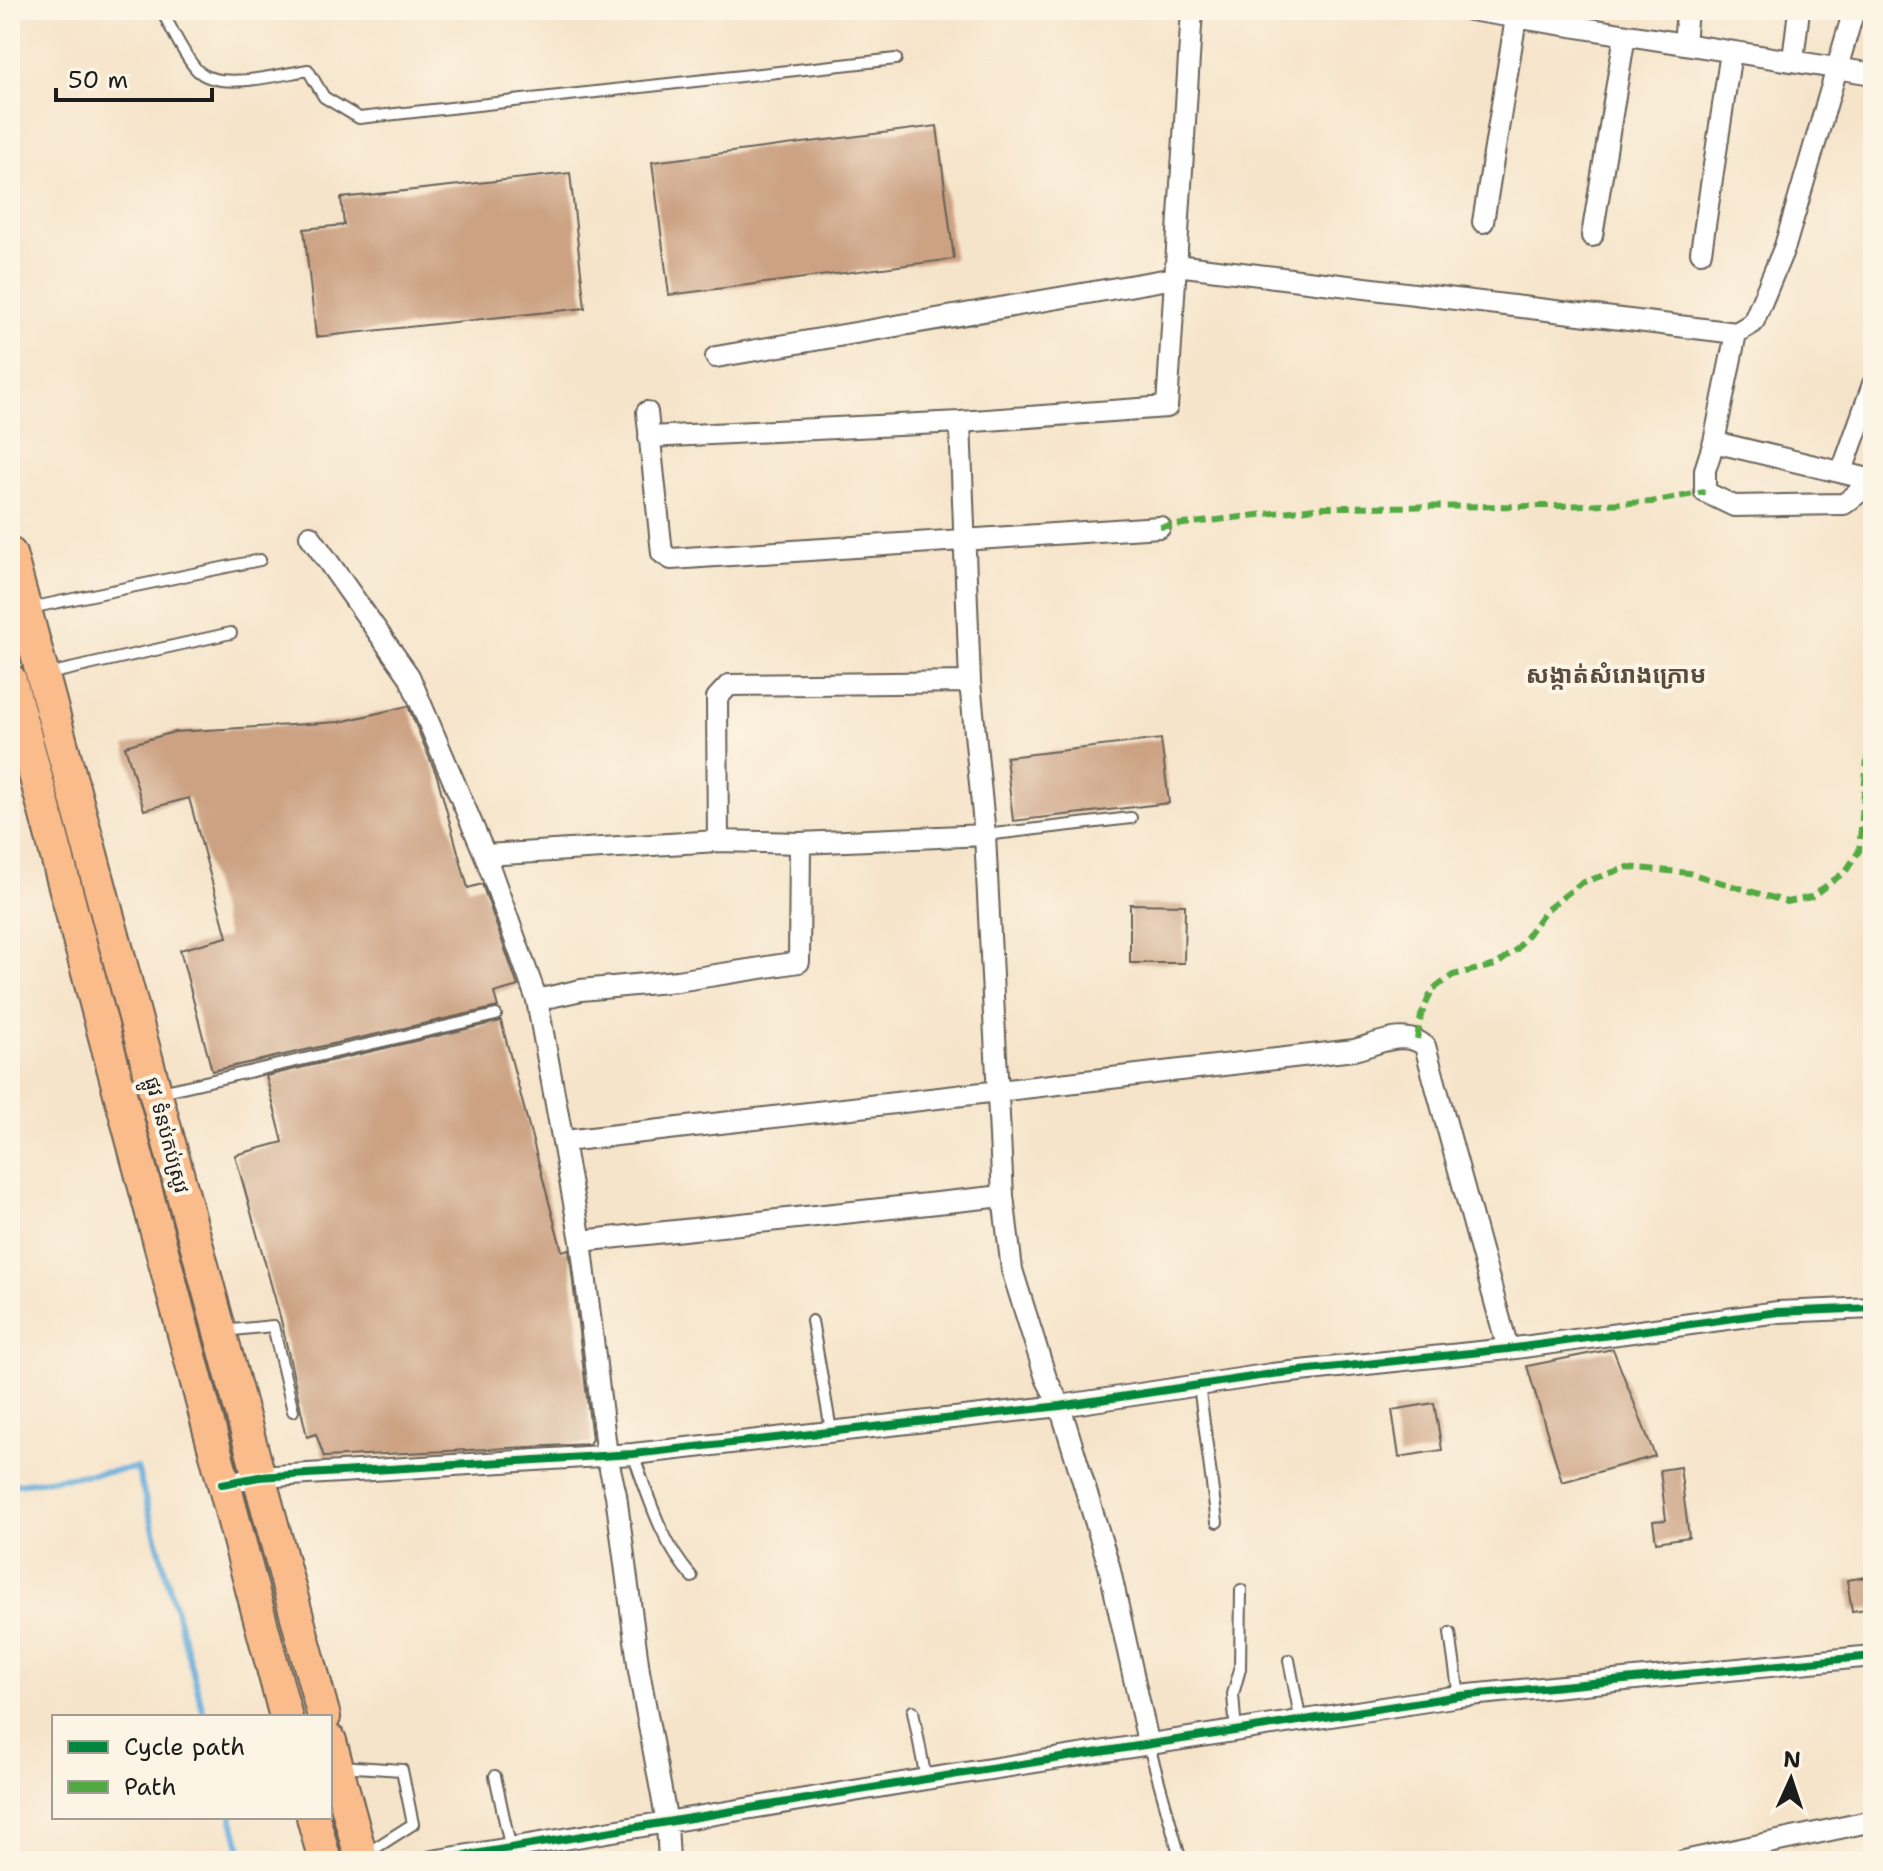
<svg xmlns="http://www.w3.org/2000/svg" width="1883" height="1871" viewBox="0 0 1883 1871" font-family="'Shantell Sans','Noto Sans Khmer',sans-serif">
	<rect width="100%" height="100%" fill="#fcf5e5"/>
	<filter id="ink" filterUnits="userSpaceOnUse"><feTurbulence type="fractalNoise" baseFrequency=".0125" numOctaves="2"/><feDisplacementMap in="SourceGraphic" scale="16" xChannelSelector="R" yChannelSelector="G"/><feConvolveMatrix kernelMatrix="1 2 1 2 8 2 1 2 1" color-interpolation-filters="sRGB"/></filter>
	<filter id="wash" filterUnits="userSpaceOnUse"><feTurbulence type="fractalNoise" baseFrequency=".006" numOctaves="4" result="noise"/><feDisplacementMap in="SourceGraphic" scale="32" xChannelSelector="R" yChannelSelector="G"/><feGaussianBlur stdDeviation="1.8" result="paint"/><feColorMatrix in="noise" values="0 0 0 0 0 0 0 0 0 0 0 0 0 0 0 0 0 1.4 0 .05"/><feComposite in="paint" operator="in"/></filter>
	<g filter="url(#wash)">
		<rect width="100%" height="100%" fill="#f6e4ca"/>
		<g fill="none" stroke-linecap="round" stroke-linejoin="round">
			<path stroke="#63acda" stroke-width="6" d="M10,1485L137,1468L205,1717
				M232,1817L244,1861"/>
		</g>
		<g id="blocks">
			<path fill="#cca283" d="M937,126L954,259L669,295L652,162Z
				M570,173L585,308L316,337L304,229L344,225L341,198Z
				M408,706L437,776L468,888L482,884L518,986L494,993L498,1007L212,1071L180,950L227,937L189,798L144,810L125,746L174,732L340,722Z
				M1161,739L1169,803L1013,821L1006,757Z
				M1130,904L1185,905L1184,963H1130Z
				M501,1021L562,1251L569,1249L592,1439L589,1444L324,1457L316,1434L307,1437L281,1320L235,1155L283,1142L266,1076Z
				M1613,1349L1655,1456L1562,1482L1527,1366Z
				M1434,1403L1442,1450L1399,1457L1392,1410Z
				M1680,1467L1689,1537L1656,1542L1653,1521L1666,1520L1660,1470Z
				M1873,1576V1608L1852,1611L1847,1580Z"/>
		</g>
	</g>
	<g filter="url(#ink)">
		<use href="#blocks" fill-opacity="0" stroke="#686259" stroke-width="2"/>
		<g fill="none" stroke-linecap="round" stroke-linejoin="round">
			<defs>
				<path id="lane" d="M161,10C172,28 183,55 197,70C219,92 281,74 308,70L324,97L359,118L896,59
					M30,608L260,560
					M48,674L231,633
					M985,835L1131,818
					M161,1092L496,1015
					M812,1321L831,1430
					M223,1331L273,1326L293,1411
					M1199,1385L1217,1522
					M633,1454C649,1498 661,1542 692,1577
					M1450,1633L1459,1696
					M1289,1660L1301,1722
					M913,1711L926,1779
					M1236,1733L1233,1694L1240,1669L1241,1590
					M1149,1746L1181,1861
					M340,1766L402,1770L413,1824L366,1854
					M495,1776L511,1850"/>
				<path id="street" d="M1470,10L1873,74
					M1684,44L1687,10
					M1793,60L1799,10
					M1483,222L1516,18
					M1592,236L1625,35
					M1701,252L1731,52
					M1176,265L1736,333L1753,323L1785,246L1854,10
					M1736,333L1714,442L1873,480
					M716,357L1175,278
					M647,412L662,553L671,559L1160,527
					M960,422L970,682L985,835L1003,1196L1012,1270L1046,1378L1060,1406L1109,1566L1149,1746
					M649,437L960,422L1167,407L1192,10
					M1714,442L1705,470V492L1734,506L1844,504L1857,494L1867,478
					M1842,471L1873,384
					M310,536L409,676L485,855L537,1000L581,1241L607,1456L616,1495L639,1671L667,1823L669,1861
					M718,841L717,698L729,685L970,682
					M485,855L718,841L800,843L985,835
					M537,1000L581,990L677,981L799,962L800,843
					M565,1141L1354,1050C1377,1044 1405,1029 1425,1046L1508,1349
					M581,1241L1003,1196
					M222,1484L259,1477L633,1454L1060,1406L1272,1374L1508,1349L1778,1312L1873,1308
					M432,1861L926,1779L1459,1696L1873,1656
					M1684,1861L1873,1821"/>
				<path id="primary" d="M10,554L324,1717
					M10,680L286,1717
					M330,1741L362,1861
					M313,1817L325,1861"/>
			</defs>
			<use href="#lane" stroke="#686259" stroke-width="14"/>
			<use href="#street" stroke="#686259" stroke-width="24"/>
			<use href="#primary" stroke="#686259" stroke-width="36"/>
			<use href="#lane" stroke="#fff" stroke-width="10"/>
			<use href="#street" stroke="#fff" stroke-width="20"/>
			<use href="#primary" stroke="#fabc8b" stroke-width="32"/>
			<path stroke="#52a943" stroke-width="6" stroke-dasharray="12 6" stroke-linecap="butt" d="M1160,527L1323,507L1559,506L1651,502L1705,492
				M1417,1039L1421,1016L1432,990L1453,975L1496,965L1517,949L1545,911L1581,883L1628,867L1689,873L1787,902L1811,897L1846,871L1859,851L1873,690"/>
			<defs>
				<path id="cycleway" d="M222,1484L259,1477L633,1454L1060,1406L1272,1374L1508,1349L1778,1312L1873,1308
					M432,1861L926,1779L1459,1696L1873,1656"/>
			</defs>
			<use href="#cycleway" stroke="#fcf5e5" stroke-width="13"/>
			<use href="#cycleway" stroke="#00873e" stroke-width="8"/>
		</g>
	</g>
	<g text-anchor="middle" stroke-width="8" stroke-linejoin="round" paint-order="stroke">
		<g font-size="20" fill="#1c1c1c" stroke="#fcf5e5">
			<text transform="translate(167 1135) rotate(75)" y="7">ផ្លូវ ទំនប់កប់ស្រូវ</text>
		</g>
		<g font-size="24" font-weight="bold" fill="#5a4b40" stroke="#fcf5e5">
			<text x="1616" y="683">សង្កាត់សំរោងក្រោម</text>
		</g>
	</g>
	<rect width="1883" height="1871" fill="none" stroke="#fcf5e5" stroke-width="40"/>
	<rect x="52" y="1715" width="280" height="104" fill="#fcf5e5" stroke="#a29e95" stroke-width="2"/>
	<rect x="68" y="1741" width="40" height="12" fill="#00873e" stroke="#a29e95" stroke-width="2"/>
	<text x="124" y="1755" font-size="24" fill="#1c1c1c">Cycle path</text>
	<rect x="68" y="1781" width="40" height="12" fill="#52a943" stroke="#a29e95" stroke-width="2"/>
	<text x="124" y="1795" font-size="24" fill="#1c1c1c">Path</text>
	<g transform="translate(1791 1779) rotate(3)" stroke="#fcf5e5" stroke-width="6" paint-order="stroke">
	<path d="M0-6L14 30L0 20L-14 30Z" fill="#1c1c1c"/>
	<text y="-12" font-size="22" font-weight="bold" text-anchor="middle" fill="#1c1c1c">N</text>
	</g>
	<path d="M56 88v12h156v-12" fill="none" stroke="#1c1c1c" stroke-width="4"/>
	<text x="68" y="88" font-size="24" fill="#1c1c1c" stroke="#fcf5e5" stroke-width="6" paint-order="stroke">50 m</text>
</svg>
